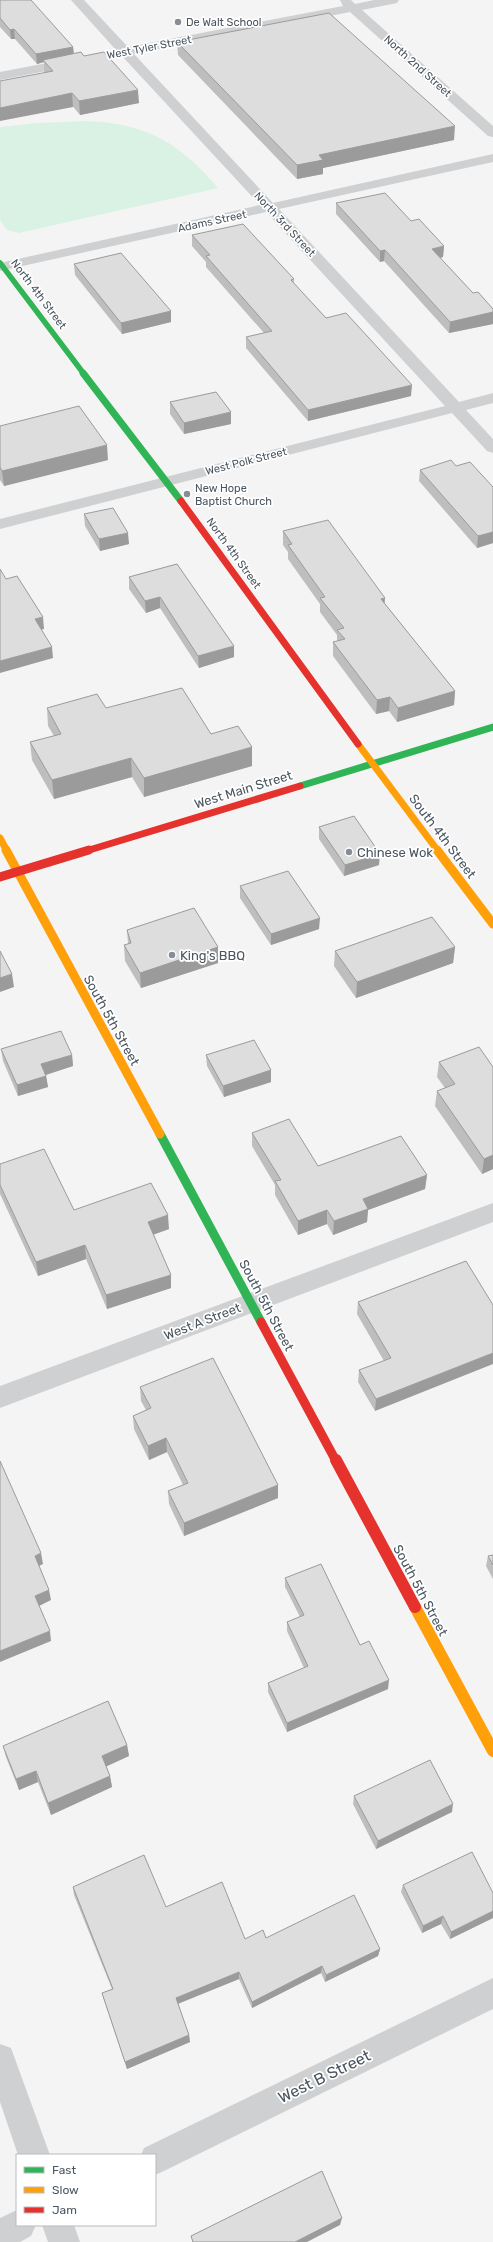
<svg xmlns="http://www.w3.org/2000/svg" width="493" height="2242" viewBox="0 0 493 2242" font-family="Rubik,sans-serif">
	<rect width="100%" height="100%" fill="#f4f4f4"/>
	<path fill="#d9f2e3" d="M87,121C148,124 178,142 218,188L19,233L7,230L0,220V127L37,123Z"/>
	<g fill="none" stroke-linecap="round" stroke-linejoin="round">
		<path fill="#ced0d2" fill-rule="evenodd" d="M71,0H84L128,47L343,6L340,0H351L355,4L374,0H399L397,3L362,10L493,126V137L488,136L350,12L134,54L273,203L493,154V162L279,209L459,402L493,393V403L466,410L493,439V453L487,451L452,413L0,529V519L445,406L266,212L0,271V263L260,205L122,56L109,57L107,54L109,51L116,50Z
			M73,58L79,62L77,65L0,80V72Z
			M493,1203V1222L0,1408V1386Z
			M493,1978V2009L166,2170L155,2175V2155H141L144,2148Z
			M0,2044L11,2048L50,2155H18L0,2102Z
			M17,2210V2225H36L31,2236L20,2242H0V2218Z
			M42,2225H74L80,2242H48Z"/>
		<path stroke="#30b455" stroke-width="5.5" d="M0,263L84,374"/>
		<path stroke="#30b455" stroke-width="7" d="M83,373L181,501
			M300,786L493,727"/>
		<path stroke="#30b455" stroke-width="9" d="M160,1134L261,1322"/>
		<path stroke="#ff9f0a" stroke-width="7" d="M358,744L438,851
			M0,838L7,851"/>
		<path stroke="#ff9f0a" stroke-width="9" d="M6,850L160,1134
			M437,850L493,924"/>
		<path stroke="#ff9f0a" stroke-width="12" d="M415,1607L493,1751"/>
		<path stroke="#e5322d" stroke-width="7" d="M181,501L358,744
			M86,851L300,786"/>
		<path stroke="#e5322d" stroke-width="9" d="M0,877L89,850
			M261,1322L336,1461"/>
		<path stroke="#e5322d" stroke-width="12" d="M336,1460L415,1607"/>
	</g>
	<path fill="#bebebf" d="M0,0L73,47L74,54L84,56L139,103L80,115L44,72V62L37,64L15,39H11L0,27Z
		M177,42L454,140L323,168V174L297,179L178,55Z
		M336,203L411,221L444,246L443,257L440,258L473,293L493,309V324L449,333L384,261L380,262L336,214Z
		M192,235L294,279V284L326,318L411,396L308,421L246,348V337L264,333L206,267V262L192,246Z
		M74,264L171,311V322L122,334L75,275Z
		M170,402L231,424L184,434L170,414Z
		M0,426L108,460L4,486L0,480Z
		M456,466L493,487V543L477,548L419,481L420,470Z
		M84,514L129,544L100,551L85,526Z
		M283,531L385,604L455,691L454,705L397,722L389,711L376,714L333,656V642L337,641V635L320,612V604L288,559V552L283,545Z
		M177,564L234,657L199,668L160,608L146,613L129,589V577Z
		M47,708H106L211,734L252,747V766L144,797L132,777L54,799L32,760L30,742L54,736L48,726Z
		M319,827L379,865L344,876L319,839Z
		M240,886L319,929L271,945L240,898Z
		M127,930L218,963L141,988L125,961L124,945L128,944Z
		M455,947L453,963L356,998L334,966L335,951Z
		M1,1049L72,1055L73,1066L46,1075L48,1087L18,1096L3,1061Z
		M206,1055L271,1070V1082L224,1097L207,1066Z
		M439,1062L493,1067V1169L482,1174L435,1106L437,1091L445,1088L437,1077Z
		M252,1133L318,1166L427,1175L425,1189L368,1210L367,1222L333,1235L327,1224L298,1235L275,1195V1185L252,1146Z
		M0,1164L74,1210L169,1229L153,1235L171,1275V1288L107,1309L86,1259L38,1276L0,1194Z
		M466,1261L375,1411L358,1382L359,1370L384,1361L357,1314L358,1302Z
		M140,1387L278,1498L184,1536L169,1504L168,1491L183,1485L167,1452L149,1460L134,1429L133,1416L146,1410L141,1401Z
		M493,1555V1579L486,1566L488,1556Z
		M285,1578L360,1645L388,1689L287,1732L268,1692V1683L304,1668L287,1631V1622L300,1617L285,1587Z
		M127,1745L129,1756L106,1766L110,1776L112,1787L51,1815L38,1782L19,1790L6,1757L3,1746Z
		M354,1796L452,1812L376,1849L353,1804Z
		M403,1885L493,1893V1918L450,1939L441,1924L422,1933L401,1892Z
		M73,1887L166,1907L245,1939L266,1938L380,1949L378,1956L325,1982L321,1973L252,2008L239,1979L178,2004L189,2035L190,2042L127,2069L104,2000L102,1993L112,1989L74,1895Z"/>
	<path fill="#9b9b9b" d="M14,29L15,39H11L10,30Z
		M73,47L74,56L43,60L44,62L37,64L36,54Z
		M138,90L139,103L80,115L79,101Z
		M72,93L73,107L0,121V108Z
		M455,126L454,140L323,168V174L297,179V165L319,155Z
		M444,246L443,257L431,260L432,249Z
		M385,250L384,261L380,262V251Z
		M171,311V322L122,334L121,323Z
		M493,312V324L449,333L450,322Z
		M412,385L411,396L308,421V410Z
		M231,412V424L184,434V423Z
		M107,445L108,460L4,486L2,471Z
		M493,532V543L477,548L478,536Z
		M128,533L129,544L100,551L99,539Z
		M160,597V608L146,613L145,601Z
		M385,598L384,612L381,599Z
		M43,617L44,629L36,631L35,619Z
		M234,646V657L199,668L198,656Z
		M52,647L53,658L0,673V661Z
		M455,691L454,705L397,722L398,708Z
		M390,697L389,711L376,714L377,700Z
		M252,747V766L144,797V778Z
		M131,758L132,777L54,799L52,780Z
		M380,854L379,865L344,876L345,865Z
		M320,918L319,929L271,945V934Z
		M218,947V963L141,988L140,973Z
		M455,947L453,963L356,998L357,982Z
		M12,974L14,987L0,992V978Z
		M72,1055L73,1066L42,1076L41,1064Z
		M271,1070V1082L224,1097L223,1086Z
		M46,1076L48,1087L18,1096L17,1085Z
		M493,1155V1169L482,1174L484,1159Z
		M427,1175L425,1189L368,1210L367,1222L333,1235L334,1221L363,1199Z
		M327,1210V1224L298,1235V1221Z
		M168,1215L169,1229L149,1236L148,1222Z
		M85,1245L86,1259L38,1276L36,1262Z
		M171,1275V1288L107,1309L106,1295Z
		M493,1353V1364L375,1411L376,1399Z
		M166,1438L167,1452L149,1460L148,1446Z
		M278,1485V1498L184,1536V1523Z
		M41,1553L43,1564L37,1567L35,1556Z
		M49,1590L51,1600L37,1607L35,1596Z
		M50,1631L51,1641L0,1662V1651Z
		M389,1680L388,1689L287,1732V1723Z
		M127,1745L129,1756L103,1768L102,1756Z
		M36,1771L38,1782L19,1790L16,1779Z
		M110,1776L112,1787L51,1815L48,1803Z
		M453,1804L452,1812L376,1849L378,1841Z
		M493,1911V1918L450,1939L451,1932Z
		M443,1916L441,1924L422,1933L423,1926Z
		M380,1949L378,1956L325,1982L326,1975Z
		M322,1966L321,1973L252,2008V2002Z
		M239,1972V1979L177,2004L176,1998Z
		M189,2035L190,2042L127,2069L125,2062Z
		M342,2218L340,2225L307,2242H295Z"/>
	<path fill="#ddddde" stroke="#9b9b9b" d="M0,0H31L73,47L36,54L14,29L10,30L0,18Z
		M329,13L455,126L319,155L323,160L297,165L177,42Z
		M81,52L84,56L104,52L138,90L79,101L72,93L0,108V81L53,71L43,60Z
		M385,193L411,221L419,219L444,246L432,249L473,293L478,292L493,309V312L450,322L385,250L380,251L336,203Z
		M243,224L294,279L291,280L326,318L346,313L412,385L308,410L246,337L272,331L206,256L210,255L192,235Z
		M121,253L171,311L121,323L74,264Z
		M216,392L231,412L184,423L170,402Z
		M79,406L107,445L2,471L0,467V426Z
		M451,460L456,466L470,462L493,487V532L478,536L420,470Z
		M113,508L128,533L99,539L84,514Z
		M328,520L385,598L381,599L455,691L398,708L390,697L377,700L333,642L345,639L337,630L344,628L320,598L325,597L288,545L292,544L283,531Z
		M177,564L234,646L198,656L160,597L145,601L129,577Z
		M0,569L6,579L17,576L43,617L35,619L52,647L0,661Z
		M182,688L211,734L238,726L252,747L144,778L131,758L52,780L30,742L61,734L47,708L97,694L106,708Z
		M354,816L380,854L345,865L319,827Z
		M288,871L320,918L271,934L240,886Z
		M194,908L218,947L140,973L124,945L131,943L127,930Z
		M432,917L455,947L357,982L335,951Z
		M0,951L12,974L0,978Z
		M61,1031L72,1055L41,1064L46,1076L17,1085L1,1049Z
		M254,1040L271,1070L223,1086L206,1055Z
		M479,1047L493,1067V1155L484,1159L437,1091L455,1084L439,1062Z
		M289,1119L318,1166L401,1136L427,1175L363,1199L368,1209L334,1221L327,1210L298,1221L275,1181L281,1180L252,1133Z
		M44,1149L74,1210L151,1183L168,1215L148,1222L171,1275L106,1295L85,1245L36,1262L0,1185V1164Z
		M466,1261L493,1305V1353L376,1399L359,1370L391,1358L358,1302Z
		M213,1358L278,1485L184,1523L168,1491L188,1483L166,1438L148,1446L133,1416L151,1408L140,1387Z
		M0,1461L41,1553L35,1556L49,1590L35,1596L50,1631L0,1651Z
		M493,1555V1565L488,1556Z
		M321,1564L360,1645L369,1641L389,1680L287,1723L268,1683L308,1666L287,1622L304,1615L285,1578Z
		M108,1701L127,1745L102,1756L110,1776L48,1803L36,1771L16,1779L3,1746Z
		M430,1760L453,1804L378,1841L354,1796Z
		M472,1852L493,1893V1911L451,1932L443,1916L423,1926L403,1885Z
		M144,1855L166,1907L222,1882L245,1939L263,1930L266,1938L354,1895L380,1949L326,1975L322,1966L252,2002L239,1972L176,1998L189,2035L125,2062L102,1993L113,1989L73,1887Z
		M322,2171L342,2218L295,2242H193L191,2236Z"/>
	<g fill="#868d94" stroke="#fff" stroke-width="1.5">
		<circle cx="178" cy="22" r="4"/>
		<circle cx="187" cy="494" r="4"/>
		<circle cx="349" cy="852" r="4"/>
		<circle cx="172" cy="955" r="4"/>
	</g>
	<g text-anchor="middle" stroke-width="3.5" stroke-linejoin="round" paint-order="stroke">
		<g font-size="11" fill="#4a5661" stroke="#fff" text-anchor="start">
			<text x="186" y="26">De Walt School</text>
			<text x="195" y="492">New Hope<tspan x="195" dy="13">Baptist Church</tspan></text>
		</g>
		<g font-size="11" fill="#4a5661" stroke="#fff">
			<text transform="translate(149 47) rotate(-11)" y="4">West Tyler Street</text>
			<text transform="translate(418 66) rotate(42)" y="4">North 2nd Street</text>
			<text transform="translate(212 221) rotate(-12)" y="4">Adams Street</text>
			<text transform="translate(285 224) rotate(47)" y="4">North 3rd Street</text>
			<text transform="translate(39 294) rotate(53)" y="4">North 4th Street</text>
			<text transform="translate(246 461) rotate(-14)" y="4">West Polk Street</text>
			<text transform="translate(234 553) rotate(54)" y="4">North 4th Street</text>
		</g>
		<g font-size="13" fill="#4a5661" stroke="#fff">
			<text transform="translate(243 789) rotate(-17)" y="5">West Main Street</text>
			<text transform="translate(443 836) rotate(53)" y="5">South 4th Street</text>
			<text transform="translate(112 1020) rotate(61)" y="5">South 5th Street</text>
			<text transform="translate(267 1305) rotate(62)" y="5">South 5th Street</text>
			<text transform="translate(202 1321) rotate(-21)" y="5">West A Street</text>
			<text transform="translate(421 1590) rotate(62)" y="5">South 5th Street</text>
		</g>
		<g font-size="13" fill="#4a5661" stroke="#fff" text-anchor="start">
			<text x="357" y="857">Chinese Wok</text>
			<text x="180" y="960">King's BBQ</text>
		</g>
		<g font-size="16" fill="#4a5661" stroke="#fff">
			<text transform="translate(324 2076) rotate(-26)" y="6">West B Street</text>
		</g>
	</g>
	<rect x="16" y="2154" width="140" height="72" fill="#ffffff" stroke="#b7bbc0"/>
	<rect x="24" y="2167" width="20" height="6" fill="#30b455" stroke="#b7bbc0"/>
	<text x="52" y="2174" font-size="12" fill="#4a5661">Fast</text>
	<rect x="24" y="2187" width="20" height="6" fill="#ff9f0a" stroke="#b7bbc0"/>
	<text x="52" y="2194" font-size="12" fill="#4a5661">Slow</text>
	<rect x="24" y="2207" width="20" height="6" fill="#e5322d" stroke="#b7bbc0"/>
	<text x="52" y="2214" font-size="12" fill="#4a5661">Jam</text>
</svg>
